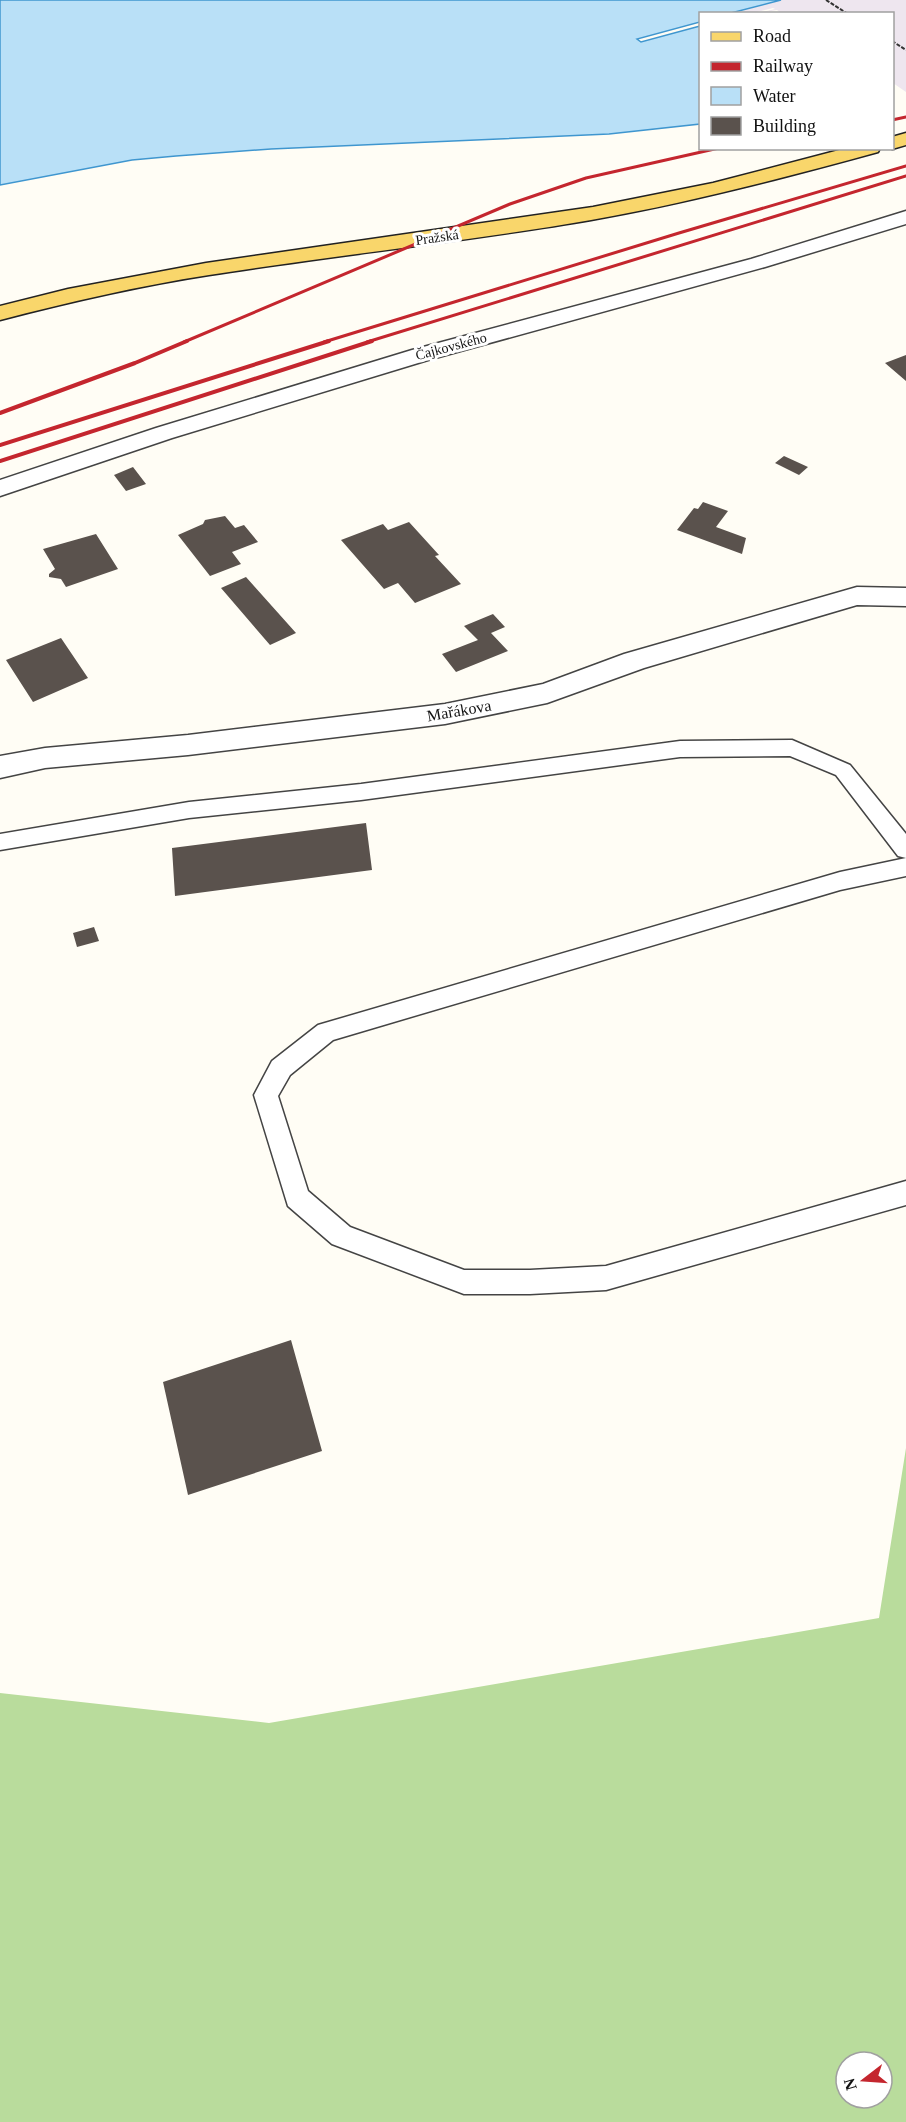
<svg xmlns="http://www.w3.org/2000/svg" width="906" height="2122" viewBox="0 0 906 2122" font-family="Georgia,serif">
	<rect width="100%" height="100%" fill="#fffdf5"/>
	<path fill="#eee6ef" d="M781,0H906V92L893,83L892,14H782L777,10L759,13L775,9L773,8L753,13L731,14Z"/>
	<path fill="#b9dc9c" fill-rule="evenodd" d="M906,1448V2122H0V1693L269,1723L879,1618ZM846,2062H882V2098H846Z"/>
	<path fill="#b9e0f7" stroke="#3f96cf" stroke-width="1.5" d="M0,0H781L731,13L700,14V22L637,39L641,42L700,26V124L609,134L271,149L176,156L132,160L0,185Z"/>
	<path fill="#5a524d" d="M906,355V381L885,363Z
		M784,456L808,467L799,475L775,463Z
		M133,467L146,484L126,491L114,475Z
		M703,502L728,511L716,527L746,538L742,554L677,530L694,508L698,509Z
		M225,516L235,528L244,525L258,542L232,552L241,564L210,576L178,535L203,524L205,520Z
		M409,522L439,555L435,556L461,584L415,603L398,583L384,589L341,540L383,524L388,530Z
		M96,534L118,569L66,587L61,579L49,577V574L55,569L43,549Z
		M246,577L296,633L270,645L221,588Z
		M493,614L505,627L491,633L508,651L456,672L442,654L478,640L464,626Z
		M61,638L88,678L33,702L6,660Z
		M366,823L372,870L175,896L172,848Z
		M94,927L99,941L77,947L73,933Z
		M291,1340L322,1451L188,1495L163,1382Z"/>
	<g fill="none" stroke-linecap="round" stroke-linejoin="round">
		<defs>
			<path id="service" d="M792,740L850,765L906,834V858L898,856L836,775L790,756L680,757L361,800L189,818L0,850V834L189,802L361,784L680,741Z
				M906,858V876L840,890L333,1040L290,1075L278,1096L308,1191L350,1227L464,1270H530L606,1266L906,1181V1205L606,1290L530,1294H464L332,1244L288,1206L254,1095L272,1061L318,1025L840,872Z"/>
			<path id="minor" d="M906,211V224L765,267L428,360L172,438L0,496V480L156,428L412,350L751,259Z
				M857,587L906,588V606L857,605L644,668L547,703L445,724L188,755L45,768L0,778V756L45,748L188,735L445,704L543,684L624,654Z"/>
			<path id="primary" d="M906,133V145L892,149L891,148L892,137Z
				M847,148H880L878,152C783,178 688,203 591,220C464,242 336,255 209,275C138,286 69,302 0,320V306L68,289L206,263L593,207L713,183Z"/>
		</defs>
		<use href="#service" stroke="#444" stroke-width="3"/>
		<use href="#minor" stroke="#444" stroke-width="3"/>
		<use href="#primary" stroke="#222" stroke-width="3"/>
		<path stroke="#333" stroke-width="2" stroke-dasharray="4 1.5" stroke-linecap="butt" d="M826,0L848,14
			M892,41L906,50"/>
		<use href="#service" fill="#fff" fill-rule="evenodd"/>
		<use href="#minor" fill="#fff" fill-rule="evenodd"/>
		<use href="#primary" fill="#f9d66b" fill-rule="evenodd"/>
		<path stroke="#c4262e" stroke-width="3" d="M892,120L906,117
			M184,342L510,204L586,178L719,148
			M324,342L679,233L906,166
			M367,342L906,176"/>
		<path stroke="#c4262e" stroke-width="4" d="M0,413L135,363L187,341
			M0,445L329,341
			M0,461L372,341"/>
	</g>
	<g text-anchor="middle" stroke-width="6" stroke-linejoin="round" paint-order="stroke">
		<g font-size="14" fill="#111" stroke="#fff">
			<text transform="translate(437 237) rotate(-8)" y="5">Pražská</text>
			<text transform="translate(451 346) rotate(-15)" y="5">Čajkovského</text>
		</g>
		<g font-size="16" fill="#111" stroke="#fff">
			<text transform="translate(459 710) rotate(-10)" y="6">Mařákova</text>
		</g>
	</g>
	<rect x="699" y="12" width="195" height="138" fill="#ffffff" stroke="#a0a0a0" stroke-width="1.5"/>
	<rect x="711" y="32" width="30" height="9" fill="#f9d66b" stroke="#a0a0a0" stroke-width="1.5"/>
	<text x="753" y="42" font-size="18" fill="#111111">Road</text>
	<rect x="711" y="62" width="30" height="9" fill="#c4262e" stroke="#a0a0a0" stroke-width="1.5"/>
	<text x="753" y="72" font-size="18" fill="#111111">Railway</text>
	<rect x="711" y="87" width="30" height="18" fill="#b9e0f7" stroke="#a0a0a0" stroke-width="1.5"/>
	<text x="753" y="102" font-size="18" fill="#111111">Water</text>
	<rect x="711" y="117" width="30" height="18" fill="#5a524d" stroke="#a0a0a0" stroke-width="1.5"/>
	<text x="753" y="132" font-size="18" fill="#111111">Building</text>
	<g transform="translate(864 2080) rotate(253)"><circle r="28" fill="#ffffff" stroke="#a0a0a0" stroke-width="1.5"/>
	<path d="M0-4.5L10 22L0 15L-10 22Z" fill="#c4262e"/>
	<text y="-9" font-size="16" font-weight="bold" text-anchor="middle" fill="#111111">N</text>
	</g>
</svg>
